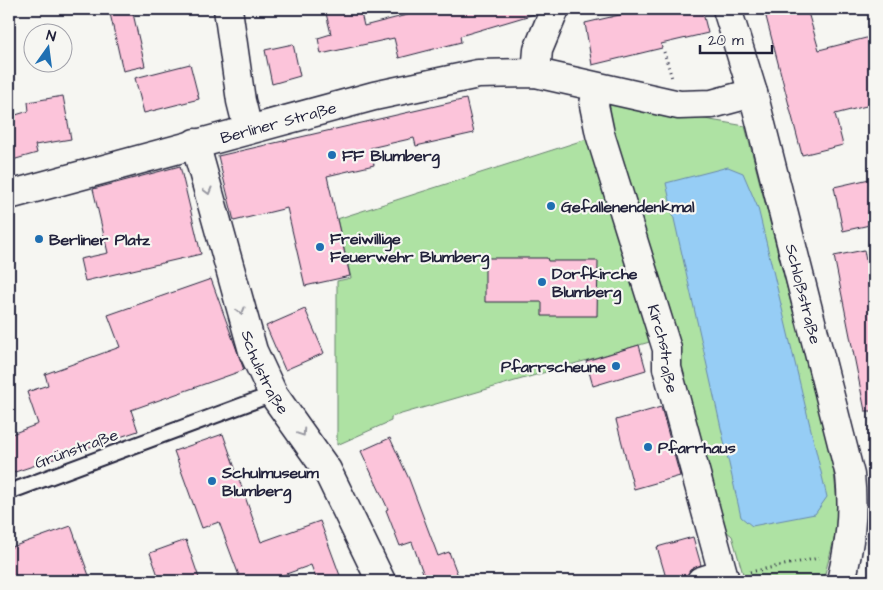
<svg xmlns="http://www.w3.org/2000/svg" width="883" height="590" viewBox="0 0 883 590" font-family="'Architects Daughter',sans-serif">
	<rect width="100%" height="100%" fill="#f6f6f2"/>
	<filter id="ink" filterUnits="userSpaceOnUse"><feTurbulence type="fractalNoise" baseFrequency=".02" numOctaves="2"/><feDisplacementMap in="SourceGraphic" scale="10" xChannelSelector="R" yChannelSelector="G"/><feConvolveMatrix kernelMatrix="1 2 1 2 8 2 1 2 1" color-interpolation-filters="sRGB"/></filter>
	<g filter="url(#ink)">
		<path fill="#aee2a3" stroke="#68826f" d="M601,101L745,126L833,464L839,521L823,581H745L732,536L721,527Z
			M593,137L653,341L391,417V421L337,445V281L351,278L337,219Z"/>
		<path fill="#96cdf5" stroke="#6889ab" d="M728,167L743,173L758,208L827,497L815,514L752,526L741,517L666,183Z"/>
		<path fill="#fcc4da" stroke="#22223b" d="M109,9H132L145,66L123,71Z
			M325,9H360L364,26L430,9H533L534,14L460,36L461,42L399,58L394,38L321,54L318,38L331,34Z
			M645,9H702L708,33L661,44L662,48L592,65L585,23Z
			M764,9H807L819,50L874,36V104L835,114L843,145L802,155Z
			M293,44L300,76L272,84L265,50Z
			M190,64L199,99L144,113L135,78Z
			M63,96L71,139L35,145L37,153L9,161V117L29,111L28,102Z
			M466,99L474,133L416,146L414,138L370,148L374,165L327,176L350,276L305,286L287,208L234,221L218,156Z
			M180,166L201,254L85,281L80,259L108,253L93,189Z
			M874,178V224L843,231L834,187Z
			M864,250L874,304V411H865L834,256Z
			M485,258H547L548,261H598L597,316H542V302H485Z
			M211,279L244,370L131,410L138,431L9,474V435L38,424L27,392L48,385L45,374L120,347L108,315Z
			M305,309L324,353L285,370L266,326Z
			M639,345L646,370L593,386L586,361Z
			M661,407L680,476L634,489L616,420Z
			M223,434L261,542L320,521L342,581H317L311,565L267,581H241L219,522L202,528L174,451Z
			M390,438L409,479L438,556L449,552L460,581H426L412,542L400,546L386,510L388,509L361,451Z
			M71,526L91,581H9V548Z
			M693,537L701,565L690,570L686,578L667,581L657,547Z
			M186,540L200,581H160L150,553Z"/>
		<g fill="none" stroke-linecap="round" stroke-linejoin="round">
			<defs>
				<path id="service" d="M9,492L273,394"/>
				<g id="minor">
					<path d="M228,9L241,101L248,129"/>
					<path id="s1" d="M727,9L753,93L850,475C854,513 850,545 841,581"/>
					<path d="M536,73L538,50L555,9"/>
					<path id="s2" d="M597,88L594,105L600,134L667,349V368L725,581"/>
					<path id="s3" d="M195,143L253,351L273,394L327,470L381,581"/>
					<path id="s4" d="M9,195L374,96L478,74L536,73L679,105L712,104L753,93"/>
					<path d="M701,581L723,574"/>
				</g>
			</defs>
			<use href="#service" stroke="#22223b" stroke-width="18"/>
			<use href="#minor" stroke="#22223b" stroke-width="31"/>
			<path stroke="#22223b" stroke-width="3" stroke-dasharray="1 4" stroke-linecap="butt" d="M664,52L672,78
				M750,572L819,558"/>
			<use href="#service" stroke="#f6f6f2" stroke-width="14"/>
			<use href="#minor" stroke="#f6f6f2" stroke-width="28"/>
		</g>
		<defs><path id="oneway-chevron" d="M-2-3.5L2.5 0L-2 3.5" fill="none" stroke-width="1.6" stroke-linecap="round" stroke-linejoin="round" transform="scale(1.25)"/></defs>
		<g stroke="#9797a0">
			<use href="#oneway-chevron" transform="translate(208 191) rotate(75)"/>
			<use href="#oneway-chevron" transform="translate(241 311) rotate(75)"/>
			<use href="#oneway-chevron" transform="translate(302 433) rotate(56)"/>
		</g>
	</g>
	<g fill="#1f6fb2" stroke="#f6f6f2" stroke-width="2">
		<circle cx="332" cy="155" r="5"/>
		<circle cx="551" cy="206" r="5"/>
		<circle cx="39" cy="239" r="5"/>
		<circle cx="320" cy="247" r="5"/>
		<circle cx="542" cy="282" r="5"/>
		<circle cx="616" cy="366" r="5"/>
		<circle cx="648" cy="447" r="5"/>
		<circle cx="212" cy="481" r="5"/>
	</g>
	<g text-anchor="middle" stroke-width="4.5" stroke-linejoin="round" paint-order="stroke">
		<g font-size="16" fill="#22223b" stroke="#f6f6f2">
			<text dy="6" stroke="none"><textPath href="#s4" startOffset="279">Berliner Straße</textPath></text>
			<text dy="6" stroke="none"><textPath href="#s1" startOffset="295">Schloßstraße</textPath></text>
			<text dy="6" stroke="none"><textPath href="#s2" startOffset="271">Kirchstraße</textPath></text>
			<text dy="6" stroke="none"><textPath href="#s3" startOffset="240">Schulstraße</textPath></text>
			<text transform="translate(76 448) rotate(-20)" y="6">Grünstraße</text>
		</g>
		<g font-size="16" font-weight="bold" fill="#22223b" stroke="#f6f6f2" text-anchor="start">
			<text x="342" y="161">FF Blumberg</text>
			<text x="561" y="212">Gefallenendenkmal</text>
			<text x="330" y="244">Freiwillige<tspan x="330" dy="18">Feuerwehr Blumberg</tspan></text>
			<text x="49" y="245">Berliner Platz</text>
			<text x="552" y="279">Dorfkirche<tspan x="552" dy="18">Blumberg</tspan></text>
			<text x="606" y="372" text-anchor="end">Pfarrscheune</text>
			<text x="658" y="453">Pfarrhaus</text>
			<text x="222" y="478">Schulmuseum<tspan x="222" dy="18">Blumberg</tspan></text>
		</g>
	</g>
	<rect width="883" height="590" fill="none" stroke="#f6f6f2" stroke-width="30"/>
	<rect x="15" y="15" width="853" height="560" fill="none" stroke="#22223b" stroke-width="2" filter="url(#ink)"/>
	<g transform="translate(48 48) rotate(14)"><circle r="24" fill="#f6f6f2" stroke="#a1a1a9"/>
	<path d="M0-4L9 19L0 12L-9 19Z" fill="#1f6fb2"/>
	<text y="-8" font-size="14" font-weight="bold" text-anchor="middle" fill="#22223b">N</text>
	</g>
	<path d="M700 45v8h72v-8" fill="none" stroke="#22223b" stroke-width="2.5"/>
	<text x="708" y="45" font-size="15" fill="#22223b" stroke="#f6f6f2" stroke-width="4" paint-order="stroke">20 m</text>
</svg>
